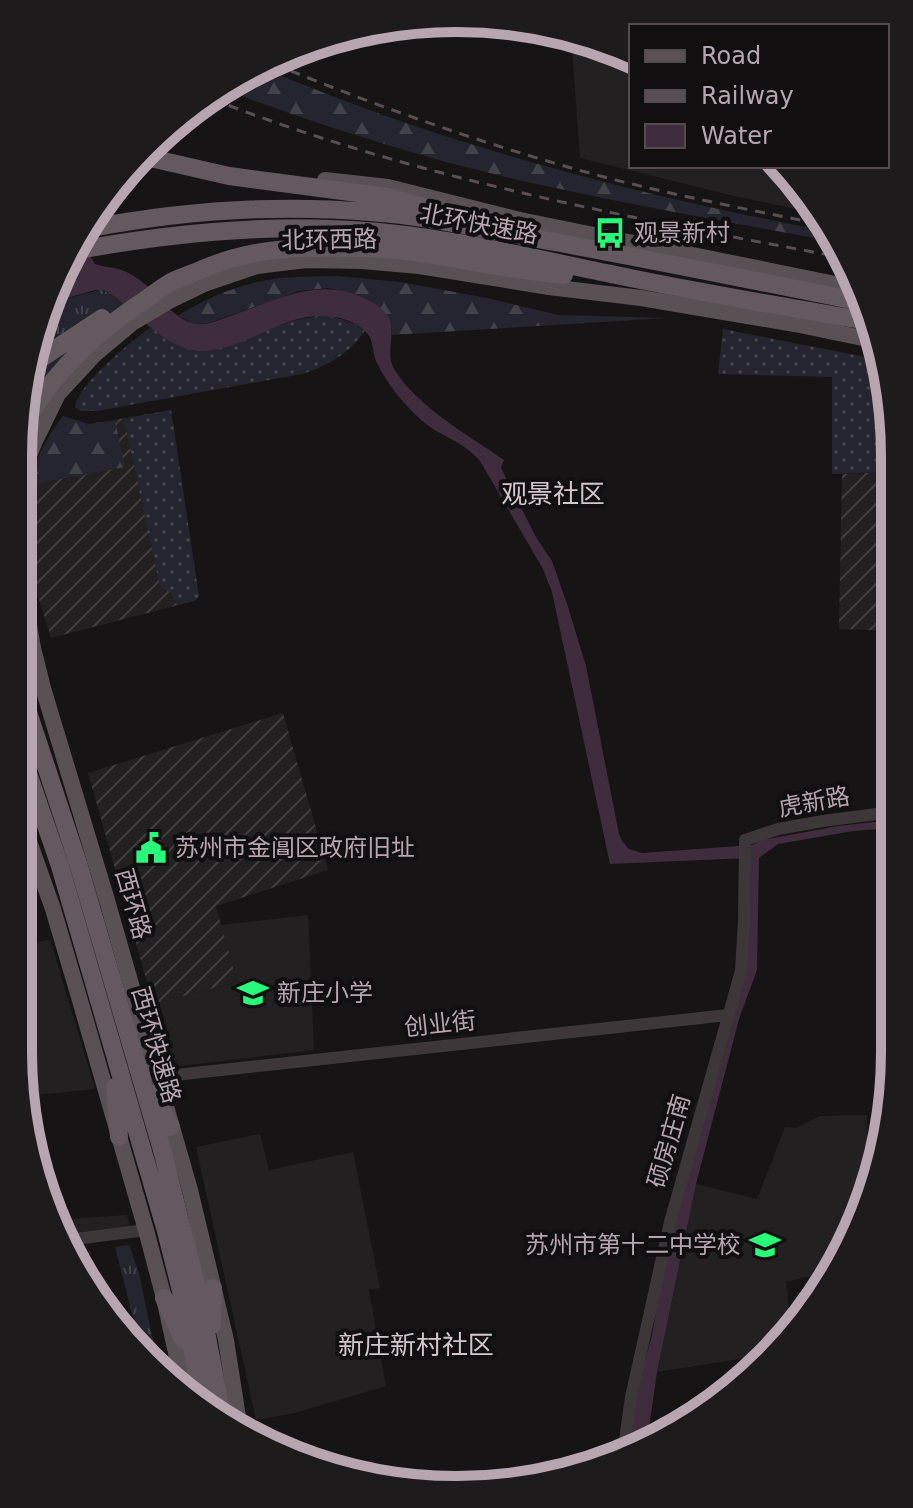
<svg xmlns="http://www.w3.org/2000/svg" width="913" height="1508" viewBox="0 0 913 1508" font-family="'DejaVu Sans','Noto Sans SC',sans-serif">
	<defs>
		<pattern id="industrial-furrows" width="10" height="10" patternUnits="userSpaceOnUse" patternTransform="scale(2)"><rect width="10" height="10" fill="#232021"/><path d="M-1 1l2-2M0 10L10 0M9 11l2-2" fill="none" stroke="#413d3f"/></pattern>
		<pattern id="grass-dots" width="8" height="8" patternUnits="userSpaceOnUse" patternTransform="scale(2)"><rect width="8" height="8" fill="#24252e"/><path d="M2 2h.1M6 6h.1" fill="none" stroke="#42424a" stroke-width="1.8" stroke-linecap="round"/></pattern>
		<pattern id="forest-firs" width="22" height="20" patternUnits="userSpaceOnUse" patternTransform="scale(2)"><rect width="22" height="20" fill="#24252e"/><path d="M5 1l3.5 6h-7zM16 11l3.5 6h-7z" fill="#42424a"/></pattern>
		<pattern id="park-tufts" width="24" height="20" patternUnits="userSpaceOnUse" patternTransform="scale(2)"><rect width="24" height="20" fill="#24252e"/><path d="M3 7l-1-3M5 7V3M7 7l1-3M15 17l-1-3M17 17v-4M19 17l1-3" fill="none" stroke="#42424a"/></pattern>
	</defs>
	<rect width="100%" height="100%" fill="#161415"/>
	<path fill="#232021" d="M571,34L631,63V166H774L814,213L730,195L580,158Z
		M308,915L314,1050L172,1067L153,1004L237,982L221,925Z
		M50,939L95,1089L25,1096L18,1051L19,948Z
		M867,1115L870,1188L862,1219L832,1271L786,1282L791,1331L765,1355L657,1372L696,1184L757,1199L785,1127L796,1128L820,1116Z
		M260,1134L269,1170L353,1152L380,1288L369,1290L386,1386L295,1413L256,1420L196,1147Z
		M35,1155H49L51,1210L41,1192Z
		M127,1215L130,1226L64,1234L56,1220Z"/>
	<path fill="url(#industrial-furrows)" d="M171,410L199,597L194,601L51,638L33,581L29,550L28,500L38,456L49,436L63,416L89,424Z
		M894,472L893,631L839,629L842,474Z
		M283,713L328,870L216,906L237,982L153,1004L88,773Z"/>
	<path fill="url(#grass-dots)" d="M323,315C338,317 352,322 365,330C350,354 327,366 302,374L97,411H81L75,407C79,383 131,342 151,327L184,348L215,350L291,321Z
		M723,329L881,360L894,427V472L832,474V377L718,374Z
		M171,410L199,597L194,601L177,605L171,592L160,587L124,419Z"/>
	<path fill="url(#forest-firs)" d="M263,68C445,146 637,195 831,232L839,243C743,224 646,208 551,187C440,164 329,129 223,89L237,77Z
		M337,276L400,282L487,298L558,315L668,318L392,335V328L377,305L360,296L328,288L299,291L209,323L195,324L178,316C206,298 240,284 273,279C294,276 316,277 337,276Z
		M63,416L89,424L115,421L125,467L30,485C35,458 47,438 63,416Z"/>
	<path fill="url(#park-tufts)" d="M100,290L110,293L126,307L50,377L30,367L48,303Z
		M129,1245L139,1273L158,1365L141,1349L115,1247Z"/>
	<path fill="#3f2d3d" d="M85,230L90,256L95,264C103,267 111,267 119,269C128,272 138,278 145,284C161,298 176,322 198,324C210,325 221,319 233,315C281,298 323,274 372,302C409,323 379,347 396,372C422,410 467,434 504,460L501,468L537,539L552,561L568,607L586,666L619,834L622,841L629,849L642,853L752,845L762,840L838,826L892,820V828L853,831L778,844L759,858L757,970L739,1019L696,1184L657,1372L647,1442L628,1451L636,1395L652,1335L666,1254L746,968L749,858L610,864L552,592L543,569L480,461C464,441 438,436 420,419C403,403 386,383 376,361C372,351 374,340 366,332C348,313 314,313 291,321C261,331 224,356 192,350C171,346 151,328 135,314C126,307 117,297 106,291L96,290L48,303L51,289Z"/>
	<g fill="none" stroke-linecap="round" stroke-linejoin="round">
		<path stroke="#3d373a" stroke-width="12" d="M157,1077L728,1015
			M67,1240L146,1230
			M623,1454L631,1397L670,1222L741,971L744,921L745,840L778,829L823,821L892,812"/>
		<path stroke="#5a5155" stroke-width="16" d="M325,180L388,187L520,220L860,289
			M27,379L57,394
			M21,489L28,458L35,441L58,394L95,354L132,323L169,301L204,284L257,266L306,260L362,261L419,266L549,287L641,298L795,324L877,341
			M21,579L33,648L43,688L106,897L190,1190L226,1340L240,1430
			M19,813L53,909L79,997L146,1230L164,1298L184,1389"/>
		<path stroke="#63595e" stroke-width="18" d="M146,157L229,176L388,197L442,212
			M86,229C179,211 276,204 370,212C427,216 482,229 538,239C648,259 757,281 866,303
			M73,251C165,234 258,224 352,230C441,235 528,257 616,275C701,293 787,307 873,322
			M31,365L102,318
			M22,429C48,378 88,339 136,306C148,298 159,289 171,282C182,277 194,273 205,268C254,248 296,247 348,248C370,248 392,249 414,252C464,259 514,271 564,275
			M20,688L78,863L162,1150L199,1295L223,1421
			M20,750L60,866L166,1231L182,1295L203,1407
			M115,1087L119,1137
			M154,1094L171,1127
			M164,1298L183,1339
			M212,1325L213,1288"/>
		<path stroke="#584f54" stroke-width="3" stroke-dasharray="10 8" stroke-linecap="butt" d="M274,64C381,108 492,147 604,177C677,196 751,210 825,225
			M212,99C416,179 631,218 845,258"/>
	</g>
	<defs>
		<symbol id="bus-bare" viewBox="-9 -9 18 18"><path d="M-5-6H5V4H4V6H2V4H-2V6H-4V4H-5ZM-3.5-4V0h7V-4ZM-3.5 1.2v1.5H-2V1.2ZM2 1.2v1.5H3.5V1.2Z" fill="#28fb7a" stroke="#110f10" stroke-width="2.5" paint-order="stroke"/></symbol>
		<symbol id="civic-bare" viewBox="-9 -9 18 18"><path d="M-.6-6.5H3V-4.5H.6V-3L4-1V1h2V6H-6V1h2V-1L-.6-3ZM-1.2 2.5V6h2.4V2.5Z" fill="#28fb7a" stroke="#110f10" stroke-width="2.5" paint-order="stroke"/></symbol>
		<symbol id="school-bare" viewBox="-9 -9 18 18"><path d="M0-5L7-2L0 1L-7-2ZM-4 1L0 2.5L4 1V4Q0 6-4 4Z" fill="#28fb7a" stroke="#110f10" stroke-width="2.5" paint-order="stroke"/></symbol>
	</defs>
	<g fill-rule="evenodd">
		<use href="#bus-bare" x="588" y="211" width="44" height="44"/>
		<use href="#civic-bare" x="129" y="826" width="44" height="44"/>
		<use href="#school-bare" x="231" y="971" width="44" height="44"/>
		<use href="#school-bare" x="743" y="1223" width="44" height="44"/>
	</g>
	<g text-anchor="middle" stroke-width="8" stroke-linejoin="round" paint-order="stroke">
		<g font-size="24" fill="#b7a5af" stroke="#110f10">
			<text transform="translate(479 224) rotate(11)" y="8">北环快速路</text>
			<text transform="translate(329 240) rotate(-1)" y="8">北环西路</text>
			<text transform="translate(814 802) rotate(-10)" y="8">虎新路</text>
			<text transform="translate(133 904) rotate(74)" y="8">西环路</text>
			<text transform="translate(440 1024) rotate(-6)" y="8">创业街</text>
			<text transform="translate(156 1045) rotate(74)" y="8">西环快速路</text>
			<text transform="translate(669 1141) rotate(-74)" y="8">硕房庄南</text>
		</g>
		<g font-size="24" fill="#b7a5af" stroke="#110f10" text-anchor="start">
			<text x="634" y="241">观景新村</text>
			<text x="175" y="856">苏州市金阊区政府旧址</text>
			<text x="277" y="1001">新庄小学</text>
			<text x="741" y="1253" text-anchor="end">苏州市第十二中学校</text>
		</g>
		<g font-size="26" fill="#d3c6cd" stroke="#110f10">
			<text x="553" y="503">观景社区</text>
			<text x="416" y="1354">新庄新村社区</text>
		</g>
	</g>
	<path d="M0 0H913V1508H0ZM456 32H457A424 424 0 0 1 881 456V1052A424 424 0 0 1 457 1476H456A424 424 0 0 1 32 1052V456A424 424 0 0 1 456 32Z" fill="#1e1b1d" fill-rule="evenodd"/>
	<path fill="none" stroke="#b7a5af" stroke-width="10" d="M456 32H457A424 424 0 0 1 881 456V1052A424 424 0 0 1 457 1476H456A424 424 0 0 1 32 1052V456A424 424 0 0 1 456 32Z"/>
	<rect x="629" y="24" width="260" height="144" fill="#110f10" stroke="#534b50" stroke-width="2"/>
	<rect x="645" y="50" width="40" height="12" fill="#5a5155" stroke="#534b50" stroke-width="2"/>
	<text x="701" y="64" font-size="24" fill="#b7a5af">Road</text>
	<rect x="645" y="90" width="40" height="12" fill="#584f54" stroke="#534b50" stroke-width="2"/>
	<text x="701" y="104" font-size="24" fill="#b7a5af">Railway</text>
	<rect x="645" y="124" width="40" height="24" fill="#3f2d3d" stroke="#534b50" stroke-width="2"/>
	<text x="701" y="144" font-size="24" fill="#b7a5af">Water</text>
</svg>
